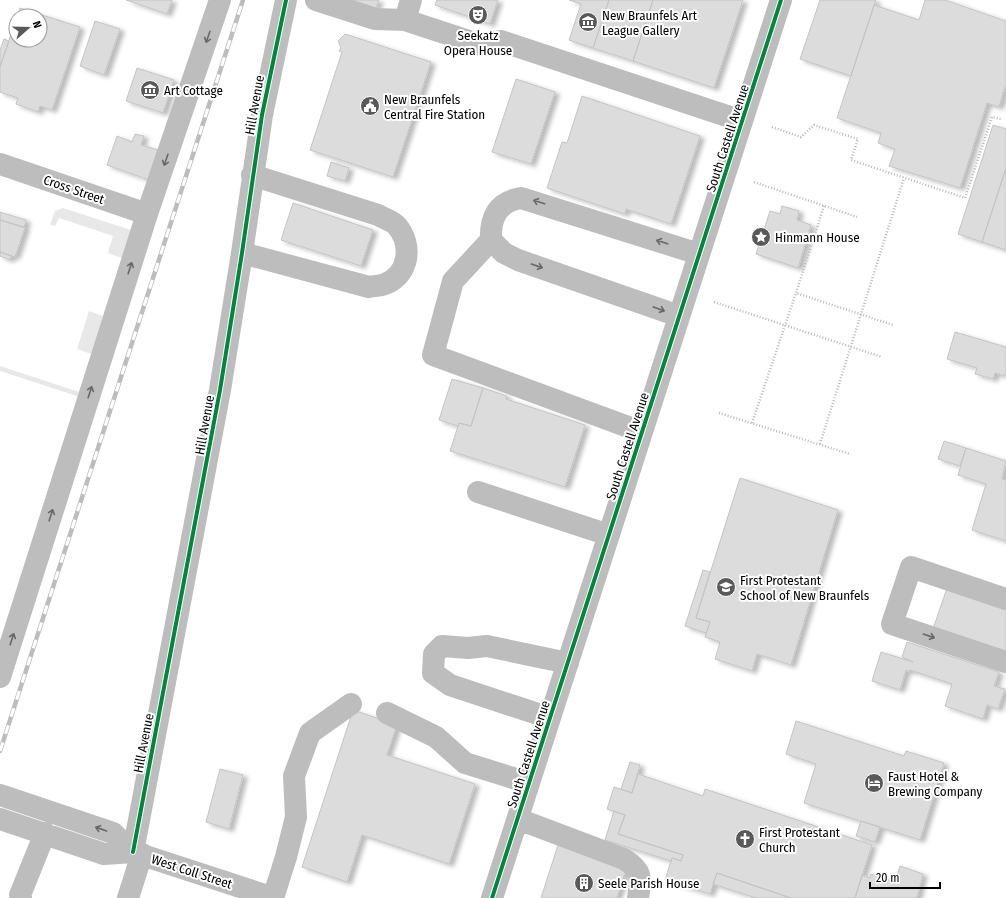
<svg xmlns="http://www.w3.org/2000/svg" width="1006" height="898" viewBox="0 0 1006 898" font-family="'Fira Sans Condensed',sans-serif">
	<defs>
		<filter id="shadow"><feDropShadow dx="4.5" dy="2.5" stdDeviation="2" flood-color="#0004"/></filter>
	</defs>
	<rect width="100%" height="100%" fill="#fff"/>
	<path fill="#e8e8e8" d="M63,208L137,232L97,356L77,349L89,311L103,316L122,258L108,253L113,236L59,218L55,226L50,225L55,211Z
		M0,366L79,392L83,398L0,371Z"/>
	<path fill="#dcdcdc" stroke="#c4c4c4" filter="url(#shadow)" d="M126,0H172L167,14Z
		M352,0H379L376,8Z
		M437,0H498L490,24L435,5Z
		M569,0H609L593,48L569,40L581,4Z
		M609,0H653L633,61L593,48Z
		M653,0H743L714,88L633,61Z
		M820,0H876L851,76L800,59Z
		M925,0H945L1006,21V84L999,107L987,103L960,188L889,166L895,149L878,143L881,133L837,118L874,5L919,20Z
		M20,8L80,27L52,110L40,106L38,112L16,104L18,98L0,92V67L16,19V40H40V16H17Z
		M95,21L120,29L104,75L80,66Z
		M345,34L431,62L393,177L310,150L342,52L339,51L341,48L338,41Z
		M4,39L9,41L0,67V50Z
		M137,68L174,80L163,113L126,101Z
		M516,79L555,92L531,164L492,152Z
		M582,96L700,136L671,224L626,209L625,214L547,188L562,142L567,143Z
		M993,125L1006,129V168L982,242L958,234Z
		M135,134L144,136L141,145L158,150L149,180L107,165L117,136L132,142Z
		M331,162L349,168L345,181L327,176Z
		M1006,168V250L982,242Z
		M293,203L373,230L361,266L281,240Z
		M782,206L799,211L797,220L811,225L798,268L756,254L770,211L780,214Z
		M0,212L26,220L24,227L0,220Z
		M0,220L25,228L15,257L0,252Z
		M0,252L11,256L10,260L0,256Z
		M955,332L1006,347V376L995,373L993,379L975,374L977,368L947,359Z
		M452,379L483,388L471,426L459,423L458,426L439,420Z
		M483,388L507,396L506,399L585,425L565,487L450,451L459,423L471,426Z
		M944,441L966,448L960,466L938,459Z
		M966,448L1006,461L1002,479L1006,480V541L972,530L986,484L958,475Z
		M740,478L838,510L791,665L757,654L752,671L715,659L720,642L705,637L710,622L696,618Z
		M703,570L710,572L696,618L710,622L706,633L685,626Z
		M947,588L1006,608V652L933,629Z
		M907,642L999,672L994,686L1005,689L998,709L987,705L983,719L945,706L952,684L910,670V672L906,670L900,690L872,681L881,652L913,662L902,657Z
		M353,710L397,725L387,755L475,784L449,864L362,835L347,882L302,867Z
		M796,721L904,756L906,751L944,763L920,840L804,803L816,764L786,754Z
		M630,762L640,765L632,793L621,789Z
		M220,769L243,775L229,829L206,822Z
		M638,774L703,796L705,789L872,845L855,898H791L717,873L710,894L665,880L672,858L681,861L683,855L618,834L625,815L607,809L614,787L632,793Z
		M614,811L625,815L618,834L683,855L681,861L672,858L671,861L605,840Z
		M861,821L880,827L875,842L856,836Z
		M558,845L627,867L617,898H541Z
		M900,866L923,874L917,898H855L862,875L870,878L871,874L895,882Z
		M717,873L791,898H756L713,884Z"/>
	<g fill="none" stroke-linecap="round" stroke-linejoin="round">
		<path stroke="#b8b8b8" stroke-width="2.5" stroke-dasharray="1 2" stroke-linecap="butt" d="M772,127L801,137L814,125L858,139L851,160L965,198L992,117L1001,119
			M754,182L857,217
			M824,206L796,293L893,325
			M714,302L882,357
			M719,413L850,454
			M752,423L796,293
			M820,444L904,178"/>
		<path stroke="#bdbdbd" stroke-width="22" d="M316,0L375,19L405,20
			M411,0L405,20L481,45L501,41L742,121
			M0,164L147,214
			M491,240L453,281L433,355L642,432
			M242,253L369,287C374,286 380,286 385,284C409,275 413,245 397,226C393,221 383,218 378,215L252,175
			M679,316L518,260L504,253L491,240C490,217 498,202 521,198L699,254
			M478,492L609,535
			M1006,599L911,567L892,624L1006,662
			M0,677L147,214L220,0
			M387,713L436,737L465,763L529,783
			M550,718L450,685L433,673L434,654L442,646L468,648L487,646L568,663
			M0,795L113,833L133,852
			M0,819L104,854L133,852L274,898
			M518,819L624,859C643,871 641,878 638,898
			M133,852L220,390L242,253L262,115L286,0
			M21,898L20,895L45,833
			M128,898L142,854
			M273,898L286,857L296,817L294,776L310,733L351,704
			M492,898L781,0"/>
		<defs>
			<path id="rail" d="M0,751L243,0"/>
		</defs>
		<use href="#rail" stroke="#bdbdbd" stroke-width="4.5"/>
		<use href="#rail" stroke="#fff" stroke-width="3" stroke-dasharray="9" stroke-linecap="butt"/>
		<defs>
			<path id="cycleway" d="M133,852L220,390L242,253L262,115L286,0
				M492,898L781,0"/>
		</defs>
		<use href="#cycleway" stroke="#fff" stroke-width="6"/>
		<use href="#cycleway" stroke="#00873e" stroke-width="4"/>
	</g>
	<defs><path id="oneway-shaft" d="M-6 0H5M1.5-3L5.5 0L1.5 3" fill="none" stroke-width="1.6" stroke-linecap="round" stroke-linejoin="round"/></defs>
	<g stroke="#686868">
		<use href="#oneway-shaft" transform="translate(208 37) rotate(109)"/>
		<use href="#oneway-shaft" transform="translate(166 160) rotate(109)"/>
		<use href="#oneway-shaft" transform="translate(539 202) rotate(-162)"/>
		<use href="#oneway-shaft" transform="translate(662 242) rotate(-162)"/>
		<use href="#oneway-shaft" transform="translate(537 266) rotate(19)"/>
		<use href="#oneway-shaft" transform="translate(130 268) rotate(-72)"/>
		<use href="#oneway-shaft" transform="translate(659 309) rotate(20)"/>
		<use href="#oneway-shaft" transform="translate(90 392) rotate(-72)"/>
		<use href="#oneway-shaft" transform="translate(51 515) rotate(-72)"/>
		<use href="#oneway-shaft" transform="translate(929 636) rotate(19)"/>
		<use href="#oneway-shaft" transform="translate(12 639) rotate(-72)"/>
		<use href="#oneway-shaft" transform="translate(101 829) rotate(-161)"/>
	</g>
	<defs>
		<symbol id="theatre-disc" viewBox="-11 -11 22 22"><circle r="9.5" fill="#595959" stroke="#fff"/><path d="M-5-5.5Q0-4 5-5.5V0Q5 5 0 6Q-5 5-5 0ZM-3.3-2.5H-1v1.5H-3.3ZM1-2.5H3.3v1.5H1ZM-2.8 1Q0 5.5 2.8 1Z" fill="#fff"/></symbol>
		<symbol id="museum-disc" viewBox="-11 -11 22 22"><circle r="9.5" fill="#595959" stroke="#fff"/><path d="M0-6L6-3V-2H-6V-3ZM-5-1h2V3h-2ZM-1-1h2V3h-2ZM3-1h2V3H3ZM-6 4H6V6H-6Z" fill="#fff"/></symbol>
		<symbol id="civic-disc" viewBox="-11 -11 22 22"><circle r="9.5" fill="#595959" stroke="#fff"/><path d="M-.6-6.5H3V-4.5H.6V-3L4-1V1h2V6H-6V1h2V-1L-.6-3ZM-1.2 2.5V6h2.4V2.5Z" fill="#fff"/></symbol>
		<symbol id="sight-disc" viewBox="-11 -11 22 22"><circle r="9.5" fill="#595959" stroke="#fff"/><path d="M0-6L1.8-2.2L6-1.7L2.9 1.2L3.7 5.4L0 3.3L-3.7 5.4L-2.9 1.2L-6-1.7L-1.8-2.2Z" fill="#fff"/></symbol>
		<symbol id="school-disc" viewBox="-11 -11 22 22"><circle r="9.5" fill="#595959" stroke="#fff"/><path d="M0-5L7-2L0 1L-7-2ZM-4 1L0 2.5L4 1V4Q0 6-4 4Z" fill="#fff"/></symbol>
		<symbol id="hotel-disc" viewBox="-11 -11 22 22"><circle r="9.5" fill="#595959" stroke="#fff"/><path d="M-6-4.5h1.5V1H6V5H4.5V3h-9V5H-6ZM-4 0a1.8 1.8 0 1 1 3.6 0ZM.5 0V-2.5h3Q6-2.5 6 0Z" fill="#fff"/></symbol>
		<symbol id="church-disc" viewBox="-11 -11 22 22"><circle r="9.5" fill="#595959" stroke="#fff"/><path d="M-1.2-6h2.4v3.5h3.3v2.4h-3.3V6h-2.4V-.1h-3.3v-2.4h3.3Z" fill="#fff"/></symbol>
		<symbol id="building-disc" viewBox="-11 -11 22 22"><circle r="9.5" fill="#595959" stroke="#fff"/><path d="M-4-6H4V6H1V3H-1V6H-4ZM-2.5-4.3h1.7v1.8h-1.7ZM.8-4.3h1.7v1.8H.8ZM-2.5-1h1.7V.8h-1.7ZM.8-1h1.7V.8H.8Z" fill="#fff"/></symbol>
	</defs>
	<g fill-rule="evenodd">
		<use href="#theatre-disc" x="467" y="4" width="22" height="22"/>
		<use href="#museum-disc" x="577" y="11" width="22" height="22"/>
		<use href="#museum-disc" x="139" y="79" width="22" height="22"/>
		<use href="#civic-disc" x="359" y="95" width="22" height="22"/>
		<use href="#sight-disc" x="750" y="226" width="22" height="22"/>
		<use href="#school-disc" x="715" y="576" width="22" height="22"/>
		<use href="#hotel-disc" x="863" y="772" width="22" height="22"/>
		<use href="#church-disc" x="734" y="828" width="22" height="22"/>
		<use href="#building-disc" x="573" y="872" width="22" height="22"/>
	</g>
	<g text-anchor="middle" stroke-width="4" stroke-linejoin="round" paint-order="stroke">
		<g font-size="13" fill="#000" stroke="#fff" text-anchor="start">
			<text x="602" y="20">New Braunfels Art<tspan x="602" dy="15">League Gallery</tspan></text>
			<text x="478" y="40" text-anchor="middle">Seekatz<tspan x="478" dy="15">Opera House</tspan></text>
			<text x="164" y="95">Art Cottage</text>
			<text x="384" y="104">New Braunfels<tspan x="384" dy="15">Central Fire Station</tspan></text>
			<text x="775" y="242">Hinmann House</text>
			<text x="740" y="585">First Protestant<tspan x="740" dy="15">School of New Braunfels</tspan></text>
			<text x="888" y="781">Faust Hotel &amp;<tspan x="888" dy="15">Brewing Company</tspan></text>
			<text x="759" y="837">First Protestant<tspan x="759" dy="15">Church</tspan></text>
			<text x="598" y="888">Seele Parish House</text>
		</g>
		<g font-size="13" fill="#000" stroke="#fff">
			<text transform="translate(254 105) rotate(-80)" y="5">Hill Avenue</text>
			<text transform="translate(727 138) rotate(-72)" y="5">South Castell Avenue</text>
			<text transform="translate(74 189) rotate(19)" y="5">Cross Street</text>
			<text transform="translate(204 425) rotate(-80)" y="5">Hill Avenue</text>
			<text transform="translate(627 446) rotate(-72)" y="5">South Castell Avenue</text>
			<text transform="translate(143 743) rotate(-79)" y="5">Hill Avenue</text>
			<text transform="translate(528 754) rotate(-72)" y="5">South Castell Avenue</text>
			<text transform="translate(192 871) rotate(18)" y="5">West Coll Street</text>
		</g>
	</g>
	<g transform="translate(28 28) rotate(70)"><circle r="19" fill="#ffffff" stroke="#999999"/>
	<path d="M0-3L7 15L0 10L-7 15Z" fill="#595959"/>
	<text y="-6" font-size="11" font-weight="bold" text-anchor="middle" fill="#000000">N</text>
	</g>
	<path d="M870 882v6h70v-6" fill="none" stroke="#000000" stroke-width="2"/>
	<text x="876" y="882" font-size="12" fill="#000000" stroke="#ffffff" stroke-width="3" paint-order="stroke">20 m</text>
</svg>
